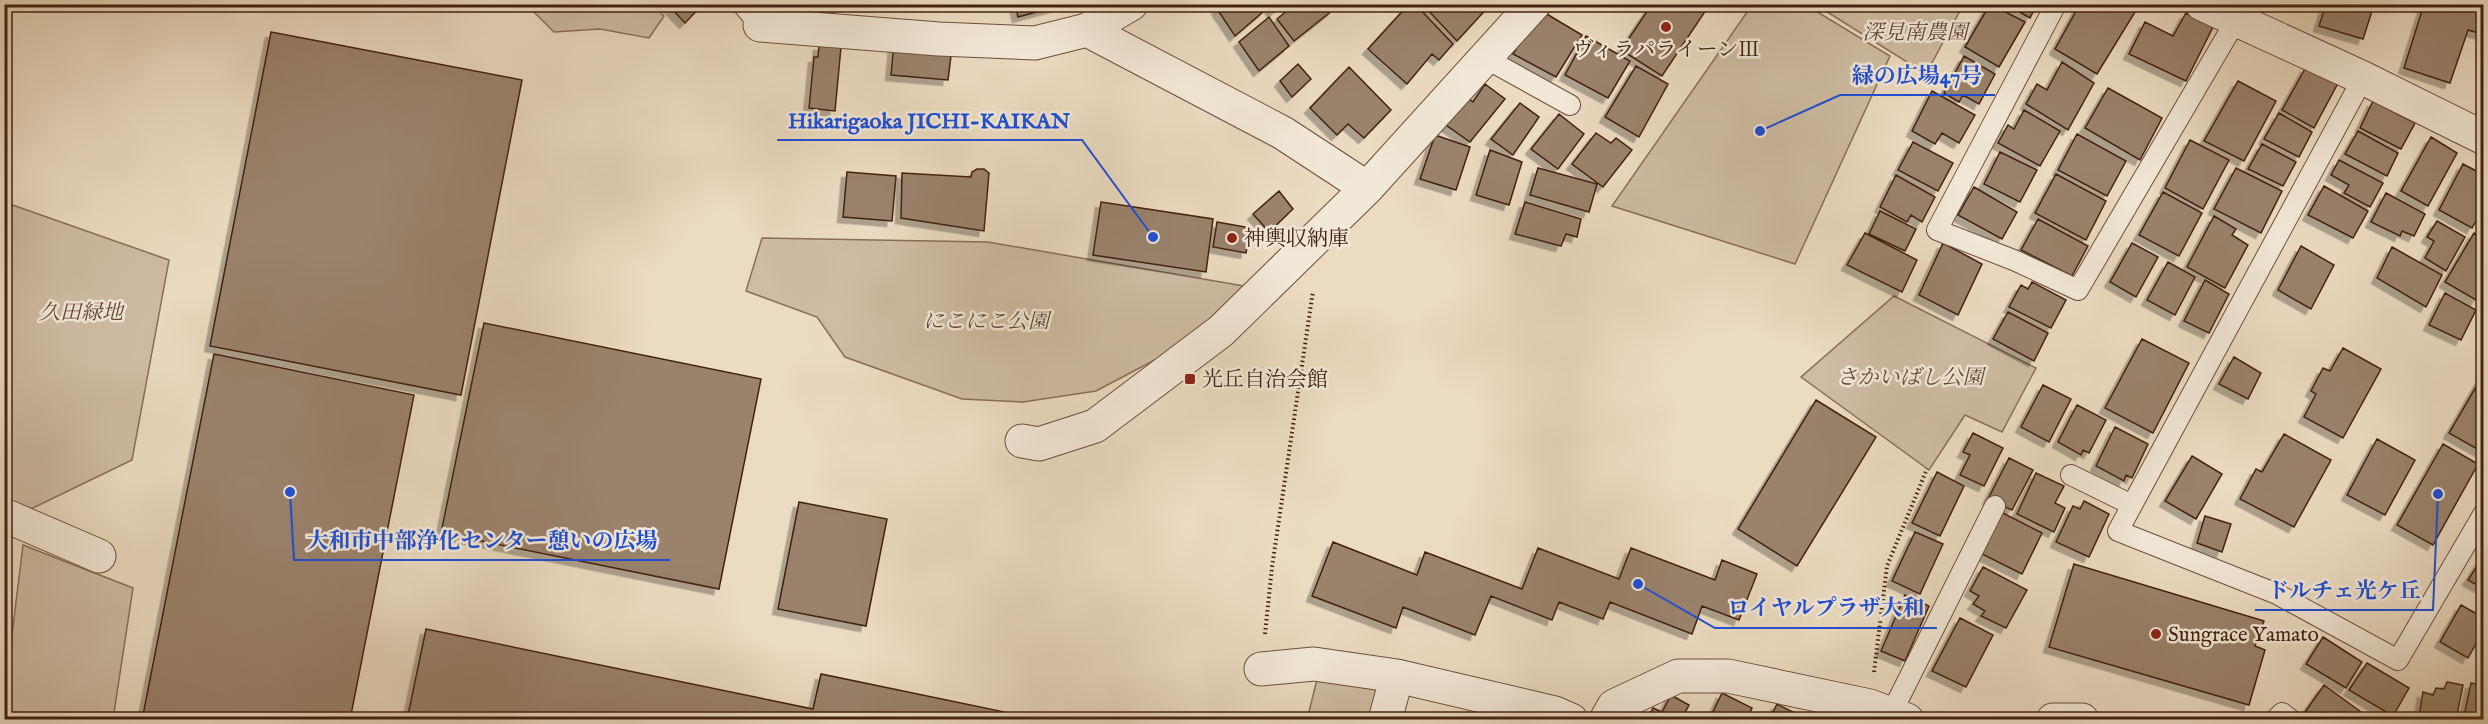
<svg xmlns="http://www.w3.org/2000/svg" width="2488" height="724" viewBox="0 0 2488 724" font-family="'IM FELL English','Noto Serif JP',serif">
	<defs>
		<filter id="shadow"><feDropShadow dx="-5.5" dy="5.5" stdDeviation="0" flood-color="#0004"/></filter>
	</defs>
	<rect width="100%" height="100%" fill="#ebdbc1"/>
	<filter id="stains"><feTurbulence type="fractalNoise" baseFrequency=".00333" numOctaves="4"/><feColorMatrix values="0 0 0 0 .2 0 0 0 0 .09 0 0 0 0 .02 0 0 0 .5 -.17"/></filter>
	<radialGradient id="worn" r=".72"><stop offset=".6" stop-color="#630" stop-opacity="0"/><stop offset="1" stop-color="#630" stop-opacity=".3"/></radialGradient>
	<path fill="#cebca3" stroke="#886f5a" stroke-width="1.5" d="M527,5H653L664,16L649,38L600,29L554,32Z
		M1752,5H1806L1890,56L1795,264L1612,206Z
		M1816,5L1963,4V5L1926,74Z
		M4,202L169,260L132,460L31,509L5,501Z
		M762,238L988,242L1244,286L1209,324L1168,353L1096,391L1023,402L962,399L845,357L817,317L746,291Z
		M1894,296L2036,368L2002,432L1965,415L1929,470L1801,377Z
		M23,545L133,588L113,719H5V692Z
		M1318,675L1381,684L1372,719L1307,720Z"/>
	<path fill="#9a826c" stroke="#422210" stroke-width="1.5" filter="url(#shadow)" d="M667,4H703L685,23Z
		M816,4H851L819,14Z
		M1015,4H1066L1018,17Z
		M1223,4H1260L1264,11L1235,36L1217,9Z
		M1268,4H1283L1273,12Z
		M1295,4H1330L1333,10L1294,41L1277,19Z
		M1409,4H1415L1453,44L1439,60L1432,54L1407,84L1368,49Z
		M1422,4H1491L1457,41Z
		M1652,4H1710L1662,76L1621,50Z
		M1990,4L2025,22L1999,67L1965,47Z
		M2005,4H2037L2030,18Z
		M2080,4H2123L2135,12L2097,74L2055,49Z
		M2326,4H2350L2372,11L2363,39L2319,26Z
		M2424,4H2484L2482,34L2468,30L2450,83L2404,68Z
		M1540,10L1582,35L1556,77L1513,54Z
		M2186,13L2213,27L2186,81L2129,54L2145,22L2173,36Z
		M1269,17L1289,46L1259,71L1239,42Z
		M271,32L522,80L461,395L210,346Z
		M1586,36L1630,61L1608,98L1565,75Z
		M894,43L952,48L948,80L891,75Z
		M819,45L841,47L835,111L809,108L814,57H818Z
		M1964,56L1995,74L1979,104L1963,95L1959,102L1944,93Z
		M2062,62L2094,83L2068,130L2026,104L2037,84L2047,90Z
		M1298,64L1311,79L1292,97L1280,81Z
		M1636,66L1668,84L1639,137L1605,117Z
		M1349,67L1391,110L1364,138L1348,124L1337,135L1310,108Z
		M2306,67L2338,83L2314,128L2282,110Z
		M2238,81L2276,101L2244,161L2204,141Z
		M1485,84L1505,99L1470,142L1446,125L1468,98L1473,102Z
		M2108,88L2162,118L2140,160L2085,128Z
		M1932,91L1975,115L1959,143L1942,133L1935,144L1912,131Z
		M2373,101L2415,123L2401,149L2360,128Z
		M1520,103L1539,117L1513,155L1491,139Z
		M2024,110L2060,131L2040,166L1998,143L2008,125L2014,129Z
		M2279,113L2312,132L2299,157L2264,139Z
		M1559,114L1584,134L1558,169L1531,149Z
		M2358,131L2398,153L2387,176L2345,154Z
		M1596,133L1611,143L1616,138L1632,150L1603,187L1572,164Z
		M2077,134L2126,161L2107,196L2058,170Z
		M1435,135L1470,147L1456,190L1420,179Z
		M2431,137L2457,153L2428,206L2401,191Z
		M2190,140L2229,160L2203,209L2165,188Z
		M1913,142L1953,163L1938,191L1898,170Z
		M2262,144L2296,162L2283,186L2248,169Z
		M1490,150L1522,162L1509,205L1476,195Z
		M2000,152L2037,170L2020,202L1984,184Z
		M2339,160L2383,183L2370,207L2344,193L2349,185L2331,175Z
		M2463,164L2484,175V207L2472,228L2439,210Z
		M1538,168L1597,184L1589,212L1530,195Z
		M2236,168L2282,191L2261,233L2214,209Z
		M977,169H984L989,173L984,231L901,218L902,173L971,177L972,172Z
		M847,172L896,176L892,221L843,217Z
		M2056,174L2106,201L2086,240L2035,213Z
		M1896,175L1935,197L1922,222L1911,215L1907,222L1880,207Z
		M2324,186L2368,211L2353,238L2308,215Z
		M1974,187L2017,212L2002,239L1958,215Z
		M1279,191L1293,209L1269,232L1253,214Z
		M2163,192L2202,213L2179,256L2139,235Z
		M2386,193L2425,214L2414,236L2402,231L2400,236L2371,222Z
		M1101,202L1213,219L1206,272L1093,255Z
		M1525,202L1581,219L1577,237L1566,234L1561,246L1515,234Z
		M1880,211L1916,229L1905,251L1869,234Z
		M2214,216L2236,229L2232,235L2248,245L2225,288L2187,267Z
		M2038,219L2088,246L2072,276L2021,250Z
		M2437,221L2465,237L2446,271L2425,258L2434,241L2427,237Z
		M1217,222L1251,228L1246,253L1213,247Z
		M1865,233L1917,260L1902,292L1847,265Z
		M2474,233L2484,239V287L2476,300L2445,282Z
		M1943,243L1982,264L1958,315L1919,295Z
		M2132,243L2158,257L2136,297L2110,282Z
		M2301,246L2334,265L2311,309L2278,290Z
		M2392,247L2442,275L2426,307L2377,278Z
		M2168,262L2195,277L2175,315L2147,300Z
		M2205,280L2229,294L2209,333L2184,321Z
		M2032,282L2066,300L2051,328L2009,307L2021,285L2028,289Z
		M2445,293L2476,310L2461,340L2429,325Z
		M2008,312L2048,333L2034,361L1993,339Z
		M484,323L761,379L719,589L441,533Z
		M2142,339L2189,363L2153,433L2105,408Z
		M2343,348L2381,369L2343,438L2304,417L2316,394L2311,391L2323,368L2330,371Z
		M214,354L414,395L350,720H142Z
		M2234,357L2261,373L2248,399L2219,384Z
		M2484,373V453L2449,433Z
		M2043,385L2071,399L2049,442L2021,427Z
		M1816,400L1876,437L1797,566L1738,529Z
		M2077,405L2106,420L2089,453L2083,450L2081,455L2058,442Z
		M2115,427L2148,444L2132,478L2126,475L2124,481L2096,466Z
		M1973,433L2003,448L1984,486L1960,475L1970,455L1963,452Z
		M2284,434L2331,460L2294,527L2240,499L2256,469L2262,472Z
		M2377,439L2415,460L2385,515L2347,495Z
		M2443,444L2478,464L2433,545L2397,525Z
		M2192,456L2222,474L2196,519L2165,501Z
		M2009,458L2033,470L2012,510L1988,499Z
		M1937,472L1964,486L1940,536L1912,523Z
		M2036,473L2064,486L2055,503L2065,508L2054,532L2017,514Z
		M2084,501L2109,514L2089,557L2056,542L2073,506L2080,509Z
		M799,502L887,519L866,626L778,609Z
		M1999,511L2042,533L2022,574L1980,553Z
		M2205,516L2231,524L2222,552L2197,543Z
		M1915,532L1943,544L1920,594L1892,581Z
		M1333,542L1417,575L1425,552L1522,589L1538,548L1619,579L1631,548L1715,580L1722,560L1757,574L1739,620L1702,606L1692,634L1610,602L1603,619L1559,602L1552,620L1491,596L1475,635L1403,607L1396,628L1312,596Z
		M2482,558H2484V589L2468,580Z
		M2074,564L2264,621L2255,646L2265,650L2249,705L2049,647Z
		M1983,567L2027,590L2006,628L1981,616L1985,611L1973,604L1979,596L1970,591Z
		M1905,595L1929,606L1905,661L1881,651Z
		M2461,605L2484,618V629L2468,658L2440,642Z
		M1960,618L1993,635L1966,687L1932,671Z
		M426,629L813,709L821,674L1019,715V720H407Z
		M2323,637L2362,662L2346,688L2306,664Z
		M2367,663L2409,688L2393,716L2349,690Z
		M2447,682L2463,685L2456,720L2419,716L2423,692L2433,695L2436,688L2444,689Z
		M2471,683L2484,685V720L2464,716Z
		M2324,685L2372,720H2316L2305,712Z
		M1722,693L1752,708L1747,720H1709Z
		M1671,695L1689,705L1681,720H1647L1653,708L1662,712Z
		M1777,704L1805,718L1804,720H1769Z
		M1819,709L1844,720H1815Z"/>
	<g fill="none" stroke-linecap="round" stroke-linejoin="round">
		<defs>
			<path id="lane" d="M742,4L760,25
				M2056,4L1937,230L2016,261L2078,290L2235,22
				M1485,58L1570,105
				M2363,78L2118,531L2277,594L2398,660L2484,513
				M2071,475L2132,505
				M1888,720L1995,506
				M2275,720L2282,713L2291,720"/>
			<path id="street" d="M2202,4L2363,78L2484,138
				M760,25L939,39L1035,43L1087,30L1131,4
				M1087,30L1283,133L1367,188
				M1022,441L1039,444L1095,426L1221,331L1367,188L1534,4
				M4,515L99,556
				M1261,669L1314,664L1397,676L1555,713L1571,720
				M1385,720L1397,676
				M1606,720L1614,706L1678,676H1728L1870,706L1907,720
				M2053,720H2082"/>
		</defs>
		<use href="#lane" stroke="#6c503c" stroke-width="22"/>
		<use href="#street" stroke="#6c503c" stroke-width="35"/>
		<path stroke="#422210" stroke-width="4" stroke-dasharray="1.5 3" stroke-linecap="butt" d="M1265,634L1272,567L1313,291
			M1874,672L1887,566L1927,469"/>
		<use href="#lane" stroke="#f2e8d7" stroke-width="20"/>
		<use href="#street" stroke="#f2e8d7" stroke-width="33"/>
	</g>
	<g fill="#8f2418" stroke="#f2e8d7" stroke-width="2">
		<circle cx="1666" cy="27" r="6"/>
		<circle cx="1232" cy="238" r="6"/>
		<rect x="1184" y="373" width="12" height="12" rx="3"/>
		<circle cx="2156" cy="634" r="6"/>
	</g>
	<g text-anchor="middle" stroke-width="5" stroke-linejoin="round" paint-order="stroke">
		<g font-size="21" font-style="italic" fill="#654835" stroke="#f2e8d7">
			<text x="1915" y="39">深見南農園</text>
			<text x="81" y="319">久田緑地</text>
			<text x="986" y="328">にこにこ公園</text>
			<text x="1910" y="384">さかいばし公園</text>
		</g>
		<g font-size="21" fill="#422210" stroke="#f2e8d7" text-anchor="start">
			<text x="1666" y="56" text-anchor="middle">ヴィラパライーンⅢ</text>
			<text x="1244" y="245">神輿収納庫</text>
			<text x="1202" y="386">光丘自治会館</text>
			<text x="2168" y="641">Sungrace Yamato</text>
		</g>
	</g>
	<path fill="none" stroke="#1d4ed8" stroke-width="2" d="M1760 131L1840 95H1995M1153 237L1082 140H777M290 492L294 560H670M2438 494L2433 610H2255M1638 584L1715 628H1937"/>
	<g fill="#1d4ed8" stroke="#f2e8d7" stroke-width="2">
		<circle cx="1760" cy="131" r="6"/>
		<circle cx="1153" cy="237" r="6"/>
		<circle cx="290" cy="492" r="6"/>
		<circle cx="2438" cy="494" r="6"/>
		<circle cx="1638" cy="584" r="6"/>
	</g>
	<g font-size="22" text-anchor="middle" font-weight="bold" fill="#1d4ed8" stroke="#f2e8d7" stroke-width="5" stroke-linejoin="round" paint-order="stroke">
		<text x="1917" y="83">緑の広場47号</text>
		<text x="929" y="128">Hikarigaoka JICHI-KAIKAN</text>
		<text x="482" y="548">大和市中部浄化センター憩いの広場</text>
		<text x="2344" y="598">ドルチェ光ケ丘</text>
		<text x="1826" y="615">ロイヤルプラザ大和</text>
	</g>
	<rect width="2488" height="724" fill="none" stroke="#ebdbc1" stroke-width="24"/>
	<rect x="6" y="6" width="2476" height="712" fill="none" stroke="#422210" stroke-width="3"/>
	<rect x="12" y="12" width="2464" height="700" fill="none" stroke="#422210" stroke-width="1.5"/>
	<rect width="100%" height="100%" filter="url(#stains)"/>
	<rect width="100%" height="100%" fill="url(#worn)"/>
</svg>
